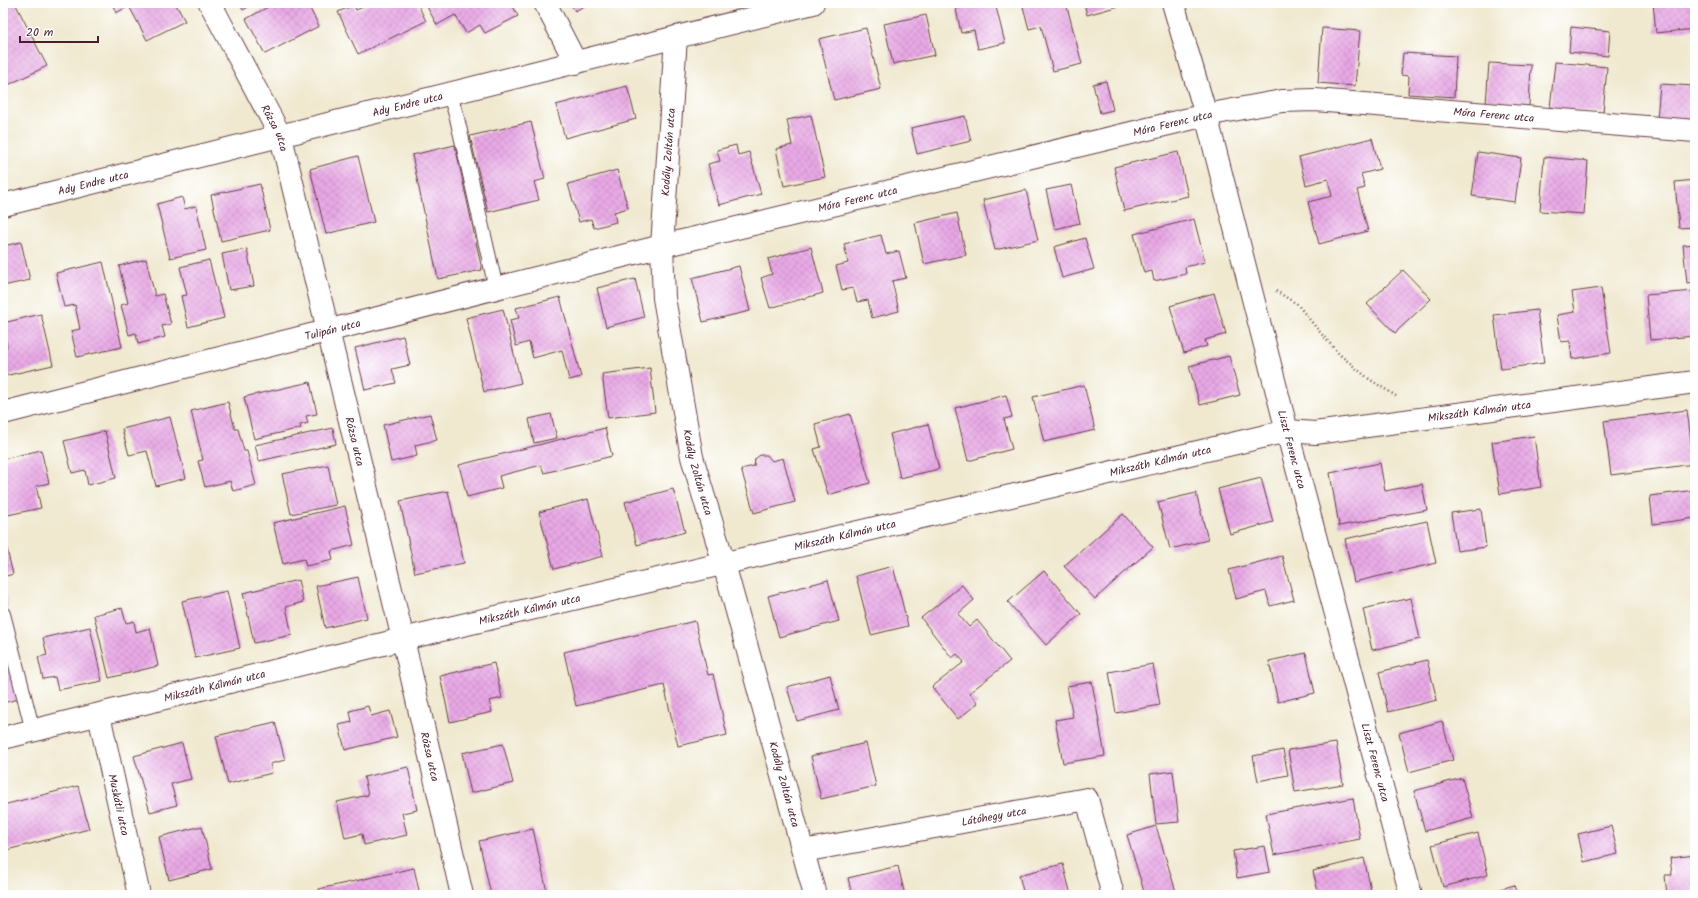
<svg xmlns="http://www.w3.org/2000/svg" width="1698" height="898" viewBox="0 0 1698 898" font-family="Kalam,sans-serif">
	<defs>
		<pattern id="building-cross-hatch" width="8" height="8" patternUnits="userSpaceOnUse"><rect width="8" height="8" fill="#e8a8e5"/><path d="M0 0l8 8M0 8l8-8" fill="none" stroke="#c890c5"/></pattern>
	</defs>
	<rect width="100%" height="100%" fill="#fff"/>
	<filter id="ink" filterUnits="userSpaceOnUse"><feTurbulence type="fractalNoise" baseFrequency=".025" numOctaves="2"/><feDisplacementMap in="SourceGraphic" scale="8" xChannelSelector="R" yChannelSelector="G"/><feConvolveMatrix kernelMatrix="1 2 1 2 8 2 1 2 1" color-interpolation-filters="sRGB"/></filter>
	<filter id="wash" filterUnits="userSpaceOnUse"><feTurbulence type="fractalNoise" baseFrequency=".012" numOctaves="4" result="noise"/><feDisplacementMap in="SourceGraphic" scale="16" xChannelSelector="R" yChannelSelector="G"/><feGaussianBlur stdDeviation="0.9" result="paint"/><feColorMatrix in="noise" values="0 0 0 0 0 0 0 0 0 0 0 0 0 0 0 0 0 1.4 0 .05"/><feComposite in="paint" operator="in"/></filter>
	<g filter="url(#wash)">
		<rect width="100%" height="100%" fill="#f0e9d0"/>
		<g id="blocks">
			<path fill="url(#building-cross-hatch)" d="M3,3H15L47,66L6,86L3,79Z
				M112,3H175L185,21L147,40L129,6L116,13Z
				M239,3H255L243,10Z
				M275,3H307L319,26L265,54L246,19Z
				M372,3H417L426,21L358,54L338,12L354,5L356,10Z
				M425,3H511L518,16L485,33L480,25L466,33L455,15L437,25Z
				M570,3H590L575,11Z
				M980,3H995L1005,43L978,49L974,30L961,33L956,9Z
				M1022,3H1066L1082,64L1053,71L1041,26L1029,29Z
				M1084,3H1130L1087,15Z
				M1653,3H1695V29L1656,33Z
				M926,15L935,55L893,64L884,24Z
				M1571,27L1610,31L1608,56L1569,52Z
				M866,28L881,89L834,100L819,39Z
				M1322,28L1360,31L1355,86L1318,83Z
				M1403,53L1456,56L1454,97L1408,94L1409,76L1401,75Z
				M1555,62L1607,67L1603,113L1550,108Z
				M1489,63L1531,65L1529,106L1486,104Z
				M1106,81L1113,110L1100,113L1093,84Z
				M1660,84L1695,86V123L1657,120Z
				M627,86L636,119L565,138L556,105Z
				M811,115L825,177L784,186L776,149L792,145L787,120Z
				M965,116L971,141L917,154L911,128Z
				M531,122L545,179L534,182L539,200L488,212L470,136Z
				M1372,138L1380,169L1361,174L1365,188L1357,190L1368,231L1319,244L1308,202L1332,196L1328,179L1306,185L1299,157Z
				M455,145L482,270L438,279L412,155Z
				M736,145L738,155L749,152L761,194L719,205L708,164L720,161L717,150Z
				M1178,152L1188,196L1124,211L1114,167Z
				M1478,152L1521,158L1515,202L1472,196Z
				M358,156L374,222L326,234L310,169Z
				M1544,157L1588,161L1584,214L1540,211Z
				M617,170L628,208L614,212L616,222L594,228L591,219L579,222L568,184Z
				M1695,180V227L1679,228L1675,182Z
				M260,184L270,230L221,241L211,195Z
				M1071,185L1080,223L1055,229L1046,190Z
				M1026,190L1038,240L995,250L983,200Z
				M182,197L185,209L196,206L206,250L170,258L157,204Z
				M957,213L966,255L924,264L915,223Z
				M1194,219L1205,262L1185,267L1186,274L1154,281L1152,271L1144,273L1134,234Z
				M881,235L886,254L899,251L906,278L892,281L899,311L872,318L868,300L857,302L853,288L842,290L836,266L848,263L844,244Z
				M1085,238L1094,269L1062,278L1054,247Z
				M21,242L30,280L3,286V246Z
				M1695,244V282L1687,283L1683,245Z
				M811,247L823,293L770,308L761,278L772,274L768,259Z
				M247,249L254,286L229,290L222,254Z
				M146,259L155,296L163,294L171,324L162,326L165,337L138,344L136,333L129,335L121,305L128,303L119,266Z
				M209,260L224,318L188,327L181,296L187,295L180,267Z
				M103,262L122,347L77,357L71,331L80,329L75,305L64,307L56,273Z
				M739,266L750,311L703,322L692,278Z
				M1403,270L1431,299L1395,333L1367,304Z
				M635,279L644,317L606,327L597,288Z
				M1601,288L1611,353L1572,359L1570,341L1561,342L1557,315L1575,312L1572,292Z
				M1695,291V336L1650,340L1646,295Z
				M1214,293L1226,334L1205,340L1207,346L1184,353L1170,306Z
				M560,297L581,377L569,380L562,350L533,358L529,342L516,346L510,320L519,318L516,308Z
				M503,309L521,383L484,392L466,318Z
				M1537,310L1544,363L1501,369L1494,315Z
				M41,314L53,365L4,376L3,348L7,347L3,323Z
				M403,336L410,365L392,369L396,383L365,390L355,348Z
				M1229,356L1240,395L1200,405L1189,366Z
				M650,368L655,412L608,418L602,374Z
				M310,382L317,414L306,416L308,423L300,425L301,428L254,439L244,397Z
				M1084,385L1095,430L1044,442L1033,397Z
				M1006,395L1012,417L1004,419L1012,449L968,461L955,408Z
				M228,402L235,429H238L244,451H247L256,485L233,491L230,481L205,487L198,461L203,460L191,411Z
				M1687,410L1694,464L1611,475L1604,421Z
				M430,414L437,440L415,445L417,456L391,462L383,425Z
				M551,414L557,438L534,443L529,419Z
				M850,414L870,483L828,495L814,449L821,447L815,424Z
				M170,417L186,478L156,486L147,451L129,455L122,429Z
				M928,424L939,469L900,478L890,434Z
				M333,428L336,444L259,461L255,445Z
				M605,428L612,456L544,473L541,465L499,476L502,488L467,497L459,465Z
				M105,431L116,478L88,485L85,470L72,473L64,441Z
				M1534,436L1541,487L1500,494L1492,442Z
				M41,450L49,483L36,486L41,508L3,516V459Z
				M760,455H767L772,461L783,458L795,502L754,513L741,469L754,466L755,459Z
				M1380,463L1385,491L1422,484L1427,510L1339,526L1330,473Z
				M328,465L336,505L291,514L282,474Z
				M1261,478L1273,522L1230,534L1218,489Z
				M673,489L685,532L637,545L625,502Z
				M1695,490V518L1653,524L1650,496Z
				M448,491L464,563L415,573L400,501Z
				M1196,493L1208,540L1170,549L1158,502Z
				M588,499L603,556L554,569L539,512Z
				M345,506L354,545L331,551L333,560L306,566L304,559L283,564L273,523Z
				M1481,509L1486,547L1457,551L1451,513Z
				M1123,514L1153,547L1095,599L1064,566Z
				M1427,521L1436,563L1354,582L1345,539Z
				M6,546L13,574L3,577V547Z
				M1282,556L1294,600L1270,606L1266,591L1236,599L1229,570Z
				M893,566L908,626L871,635L856,576Z
				M1044,571L1081,614L1046,645L1008,602Z
				M358,577L367,618L325,628L316,586Z
				M298,580L303,602L286,607L292,635L254,643L243,593Z
				M828,580L839,621L779,637L768,596Z
				M3,584L8,604L3,606Z
				M962,585L974,600L958,614L969,627L977,620L1010,661L969,693L978,703L958,719L932,687L964,662L957,654L952,658L921,618Z
				M227,591L240,648L195,658L182,601Z
				M1411,598L1420,639L1372,650L1363,609Z
				M122,608L126,623L134,621L136,632L150,628L158,666L109,678L94,615Z
				M695,621L708,675L713,674L727,735L678,746L664,685L576,706L564,652Z
				M90,627L102,681L58,690L55,677L43,679L38,657L47,655L43,638Z
				M1306,653L1315,693L1278,702L1269,661Z
				M3,655H6L18,699L3,703Z
				M1427,660L1437,700L1388,712L1379,672Z
				M494,663L502,698L489,701L492,712L450,722L440,676Z
				M1153,664L1160,705L1116,713L1109,672Z
				M830,675L839,710L797,721L787,687Z
				M1092,682L1105,756L1063,763L1055,720L1073,717L1067,686Z
				M368,706L371,716L390,711L397,737L345,750L339,725L352,722L350,711Z
				M1442,721L1453,760L1409,772L1399,733Z
				M275,722L285,760L270,764L272,773L228,784L216,736Z
				M182,743L191,779L171,784L177,805L150,812L134,756Z
				M866,743L876,786L821,799L811,756Z
				M1336,743L1343,784L1295,792L1288,750Z
				M503,744L513,783L471,793L462,753Z
				M1283,750L1288,775L1258,781L1253,756Z
				M408,767L417,810L402,813L407,835L364,845L362,834L345,838L337,802L368,795L364,777Z
				M1173,771L1179,822L1156,824L1150,774Z
				M1462,778L1473,818L1425,831L1414,791Z
				M78,786L89,829L3,851V805Z
				M1353,798L1360,839L1274,855L1266,814Z
				M202,826L212,869L169,880L159,837Z
				M1156,826L1177,895H1145L1127,835Z
				M1611,826L1618,854L1584,862L1578,834Z
				M533,829L547,892L531,895H491L479,841Z
				M1478,833L1488,875L1443,887L1432,845Z
				M1265,846L1270,872L1237,878L1233,851Z
				M1695,855V895H1667L1665,875H1672L1670,858Z
				M1364,858L1372,895H1319L1313,871Z
				M1063,864L1071,895H1024L1019,875Z
				M898,866L905,895H852L848,878Z
				M414,868L420,895H320L319,889Z
				M1514,885L1517,895H1481Z"/>
		</g>
	</g>
	<g filter="url(#ink)">
		<use href="#blocks" fill-opacity="0" stroke="#633d44" stroke-width="1"/>
		<g fill="none" stroke-linecap="round" stroke-linejoin="round">
			<defs>
				<path id="lane" d="M450,95L457,118L496,288
					M3,614L33,731"/>
				<g id="street">
					<path id="s1" d="M210,3L281,137L403,639L462,895"/>
					<path d="M545,3L576,63"/>
					<path id="s2" d="M1173,3L1206,115L1287,431L1411,895"/>
					<path id="s3" d="M676,37L662,246L664,298L692,457L724,564L815,895"/>
					<path id="s4" d="M3,205L813,3"/>
					<path id="s5" d="M3,413L662,246L1206,115L1282,101L1315,100L1695,131"/>
					<path id="s6" d="M99,715L139,895"/>
					<path id="s7" d="M3,738L403,639L1287,431L1315,433L1695,382"/>
					<path id="s8" d="M803,851L1087,799L1113,895"/>
				</g>
			</defs>
			<use href="#lane" stroke="#633d44" stroke-width="16"/>
			<use href="#street" stroke="#633d44" stroke-width="24"/>
			<path stroke="#633d44" stroke-width="2.5" stroke-dasharray="1 3" stroke-linecap="butt" d="M1276,291L1297,304L1319,331L1339,354L1369,379L1396,396"/>
			<use href="#lane" stroke="#fff" stroke-width="14"/>
			<use href="#street" stroke="#fff" stroke-width="22"/>
		</g>
	</g>
	<g text-anchor="middle" stroke-width="3" stroke-linejoin="round" paint-order="stroke">
		<g font-size="11" fill="#4a1f2b" stroke="#fff">
			<text dy="4" stroke="none"><textPath href="#s4" startOffset="417">Ady Endre utca</textPath></text>
			<text dy="4" stroke="none"><textPath href="#s5" startOffset="1529">Móra Ferenc utca</textPath></text>
			<text dy="4" stroke="none"><textPath href="#s5" startOffset="1205">Móra Ferenc utca</textPath></text>
			<text dy="4" stroke="none"><textPath href="#s1" startOffset="141">Rózsa utca</textPath></text>
			<text transform="translate(668 152) rotate(-86)" y="4">Kodály Zoltán utca</text>
			<text dy="4" stroke="none"><textPath href="#s4" startOffset="93">Ady Endre utca</textPath></text>
			<text dy="4" stroke="none"><textPath href="#s5" startOffset="881">Móra Ferenc utca</textPath></text>
			<text dy="4" stroke="none"><textPath href="#s5" startOffset="340">Tulipán utca</textPath></text>
			<text dy="4" stroke="none"><textPath href="#s7" startOffset="1514">Mikszáth Kálmán utca</textPath></text>
			<text dy="4" stroke="none"><textPath href="#s1" startOffset="465">Rózsa utca</textPath></text>
			<text dy="4" stroke="none"><textPath href="#s2" startOffset="462">Liszt Ferenc utca</textPath></text>
			<text dy="4" stroke="none"><textPath href="#s7" startOffset="1190">Mikszáth Kálmán utca</textPath></text>
			<text dy="4" stroke="none"><textPath href="#s3" startOffset="439">Kodály Zoltán utca</textPath></text>
			<text dy="4" stroke="none"><textPath href="#s7" startOffset="866">Mikszáth Kálmán utca</textPath></text>
			<text dy="4" stroke="none"><textPath href="#s7" startOffset="542">Mikszáth Kálmán utca</textPath></text>
			<text dy="4" stroke="none"><textPath href="#s7" startOffset="218">Mikszáth Kálmán utca</textPath></text>
			<text dy="4" stroke="none"><textPath href="#s1" startOffset="789">Rózsa utca</textPath></text>
			<text dy="4" stroke="none"><textPath href="#s2" startOffset="786">Liszt Ferenc utca</textPath></text>
			<text dy="4" stroke="none"><textPath href="#s3" startOffset="763">Kodály Zoltán utca</textPath></text>
			<text dy="4" stroke="none"><textPath href="#s6" startOffset="92">Muskátli utca</textPath></text>
			<text dy="4" stroke="none"><textPath href="#s8" startOffset="194">Látóhegy utca</textPath></text>
		</g>
	</g>
	<rect width="1698" height="898" fill="none" stroke="#fff" stroke-width="16"/>
	<path d="M20 36v6h78v-6" fill="none" stroke="#4a1f2b" stroke-width="2"/>
	<text x="26" y="36" font-size="12" fill="#4a1f2b" stroke="#ffffff" stroke-width="3" paint-order="stroke">20 m</text>
</svg>
